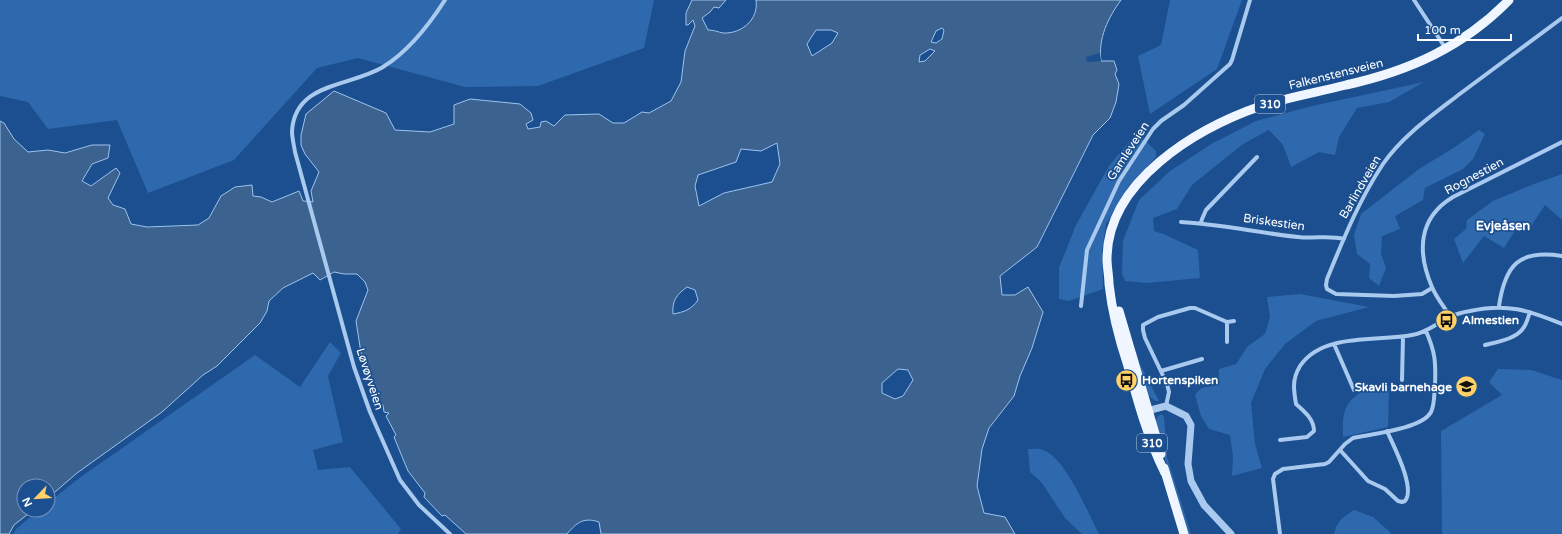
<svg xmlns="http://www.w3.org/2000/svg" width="1562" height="534" viewBox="0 0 1562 534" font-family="'Varela Round',sans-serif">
	<rect width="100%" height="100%" fill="#1b4f8f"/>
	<path fill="#2e69ad" d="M0,0H654L644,48L538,86L465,87L358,58L317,68L234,160L148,193L117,120L48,129L28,102L0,96Z
		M1170,0H1242L1217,69L1150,114L1138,56L1161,45Z
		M1424,82L1389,102L1357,108L1339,137L1335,155L1319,152L1291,167L1283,145L1269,130L1243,144L1192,185L1177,209L1153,218L1154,231L1166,235L1198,250L1200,278L1147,283L1125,281L1122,274L1123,241L1139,200L1170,171L1213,143L1256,121L1312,106Z
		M1479,130L1485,134L1473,159L1463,169L1425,188L1423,200L1395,216L1400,229L1382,236L1381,254L1386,268L1379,286L1369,278L1370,264L1357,254L1354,235L1361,214L1419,169L1455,147Z
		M1137,133L1156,151V157L1128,188L1106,224L1102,251L1103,289L1069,301L1059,299V268L1076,225L1109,166Z
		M1562,174V220L1545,205L1531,226L1521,221L1504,248L1484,236L1463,263L1454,239L1466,229L1467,220L1493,201L1534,184Z
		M1300,294L1369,307L1316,321L1285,344L1265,369L1251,403L1255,444L1262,468L1232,476L1233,457L1230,435L1209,429L1201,416L1195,395L1201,388L1218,385L1219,369L1236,364L1248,346L1265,334L1270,317L1267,297Z
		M330,342L341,353L328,376L343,442L313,450L318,470L350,467L401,529L398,534H13L17,528L39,510H48V503L78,479L255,355L300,387Z
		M1134,350L1136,351L1140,364L1159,401H1155L1148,395Z
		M1498,369L1531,370L1562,380V534H1442L1441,431L1502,395L1489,382Z
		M1369,387H1389L1388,427L1343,437C1342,409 1345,401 1369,387Z
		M1162,414L1164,417L1167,457L1191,534H1188L1156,430V420L1158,416Z
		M1028,449C1032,449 1039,448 1043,450C1066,458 1088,513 1099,534H1082L1065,518L1042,483L1030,472Z
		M1354,510L1373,517L1391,533V534H1334C1337,521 1343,517 1354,510Z"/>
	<path fill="#3c6290" stroke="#9cc4f0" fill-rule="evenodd" d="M692,0H726L719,8L714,7L710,12L702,18L708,30C714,30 718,32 723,33C742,34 759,19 756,0H1121C1108,18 1098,38 1101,61H1114L1117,70L1115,74L1119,84L1116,102L1110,118L1093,135L1037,247L1000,276L1002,295H1015L1028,287L1043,312L1032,348L1020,376L1014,396L989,428L982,449L977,486L984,513L1005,517L1015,534H601L599,522C584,517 577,522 567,534H466L445,515L442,516L424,497L425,493L408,471L394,437L396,435L386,416L389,413L384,412L383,405L379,403L361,353L356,321L368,290L365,282L357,274H344L334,272L320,280L313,273L283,288L269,301L267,311L260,323L217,366L203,375L162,412L77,473L48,498V486H24V510H33L14,525L9,534H0V121L4,123L14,139L28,152L48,150L65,153L92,145H110L108,158L92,164L82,181L91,186L116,168L120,173L108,198L113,205L125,209L131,224L147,227L198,225L209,218L221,196L235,187L252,185L253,196L261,197L272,202L299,191L303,201L313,202L311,191L319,172L305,154L301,145V135L306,114L334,91L386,113L395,130L430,132L454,124V105L470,99L520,104L531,113L533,120L526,124L528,129L540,127L541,122L546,121L554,126L565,115L599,114L613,123H624L642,112L649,113L671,101L681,82L685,51L695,26L693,20L688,25H686V13ZM942,28L944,30L942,39L936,43L931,42L936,31ZM816,30H831L838,33L832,43L812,56L807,44ZM930,49L935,51L925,61L919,62L920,55ZM777,143L780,164L772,182L724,193L699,206L695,186L698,175L736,162L741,149L761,151ZM687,287L695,290L698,300C691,310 684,312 673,314C672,301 676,295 687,287ZM898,369L908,370L913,380L903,396L895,399L882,393V383Z"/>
	<path fill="#1b4f8f" d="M1100,53L1101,61L1087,62L1086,57Z"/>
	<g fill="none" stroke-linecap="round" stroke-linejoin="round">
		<path stroke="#a9c9ee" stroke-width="4" d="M445,0C429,25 409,51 383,67C350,87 295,82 292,131C292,138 294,145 295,152L354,367L370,412L400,480L419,505L450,534
			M1414,0L1446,49
			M1181,222C1220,224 1259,233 1298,237C1313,239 1329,235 1344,239
			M1201,223L1202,219L1206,210L1257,157
			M1432,288L1422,294L1394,296L1336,294L1327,289L1326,285L1327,279C1343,240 1359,200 1383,164C1403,135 1434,114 1461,93C1495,68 1528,43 1562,18
			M1081,306L1087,250L1119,181L1153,129L1161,121L1184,105L1230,64L1232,60L1250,0
			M1499,306C1505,265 1519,249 1562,256
			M1450,316C1444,307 1436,297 1432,287C1417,252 1418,218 1453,197L1562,142
			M1227,342V322
			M1334,344L1354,390
			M1485,345C1497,342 1517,339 1524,327C1527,323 1528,317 1530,312
			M1161,371L1202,359
			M1402,380L1403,337
			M1166,406L1169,392L1167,384L1145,338L1143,330V325L1158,317L1190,308H1195L1227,322L1234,321
			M1280,440L1307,437L1314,431C1314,419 1304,411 1296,404C1295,398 1294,392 1294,386C1294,379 1297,371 1300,366C1323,332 1378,342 1412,335C1426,333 1437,323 1450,317C1456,314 1464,312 1470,311C1507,303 1528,310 1562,324
			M1340,450L1368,481L1385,489L1398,501L1402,502L1405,501C1416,488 1393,445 1387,431
			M1280,534L1273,479L1275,474L1283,469L1325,464L1329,462L1345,444L1353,438C1371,434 1422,429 1431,412C1435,404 1434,393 1435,385C1436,361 1435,352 1426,331"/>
		<path stroke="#a9c9ee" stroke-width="7" d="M1143,412L1166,406L1186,416L1191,425L1188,464L1191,481L1204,505L1231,534"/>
		<path stroke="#f0f6ff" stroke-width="9" d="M1119,311L1161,454
			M1164,468L1184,534
			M1165,473C1148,439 1138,402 1128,366C1119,339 1112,312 1109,284C1109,276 1107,267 1107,259C1107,181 1197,128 1261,106C1289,97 1318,92 1346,85C1409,71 1463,47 1509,0"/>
	</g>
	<defs>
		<symbol id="bus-disc" viewBox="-11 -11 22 22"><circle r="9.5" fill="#ffd166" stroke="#1b4f8f"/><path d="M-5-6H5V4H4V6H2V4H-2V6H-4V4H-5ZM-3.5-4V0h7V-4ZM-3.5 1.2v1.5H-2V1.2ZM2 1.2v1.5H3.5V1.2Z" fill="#111"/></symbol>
		<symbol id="school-disc" viewBox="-11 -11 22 22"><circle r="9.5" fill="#ffd166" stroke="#1b4f8f"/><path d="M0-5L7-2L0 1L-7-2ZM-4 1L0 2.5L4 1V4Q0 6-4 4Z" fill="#111"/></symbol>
	</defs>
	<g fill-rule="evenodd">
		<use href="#bus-disc" x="1434" y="308" width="25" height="25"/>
		<use href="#bus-disc" x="1114" y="368" width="25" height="25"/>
		<use href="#school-disc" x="1454" y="374" width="25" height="25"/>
	</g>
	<g text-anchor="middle" stroke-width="3.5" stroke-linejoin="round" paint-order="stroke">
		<g fill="#1b4f8f" stroke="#bbcadd" stroke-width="1">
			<rect x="1255" y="95" width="30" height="18" rx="3"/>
			<rect x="1137" y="434" width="30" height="18" rx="3"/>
		</g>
		<g font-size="11" font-weight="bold" fill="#fff">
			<text x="1270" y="108">310</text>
			<text x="1152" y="447">310</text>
		</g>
		<g font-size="12" fill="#fff" stroke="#1b4f8f">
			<text transform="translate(1336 74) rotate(-14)" y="4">Falkenstensveien</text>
			<text transform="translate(1128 151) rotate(-57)" y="4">Gamleveien</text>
			<text transform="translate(1474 176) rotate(-28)" y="4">Rognestien</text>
			<text transform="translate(1360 187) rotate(-60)" y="4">Barlindveien</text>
			<text transform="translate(1274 222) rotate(8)" y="4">Briskestien</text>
			<text transform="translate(370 379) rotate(72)" y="4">Løvøyveien</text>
		</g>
		<g font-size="12" font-weight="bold" fill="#fff" stroke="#1b4f8f" text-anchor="start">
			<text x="1462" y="324">Almestien</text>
			<text x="1142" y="384">Hortenspiken</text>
			<text x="1452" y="391" text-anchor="end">Skavli barnehage</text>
		</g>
		<g font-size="13" font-weight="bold" fill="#fff" stroke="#1b4f8f">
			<text x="1503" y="230">Evjeåsen</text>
		</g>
	</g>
	<g transform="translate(36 498) rotate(245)"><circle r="19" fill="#1b4f8f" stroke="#7695bc"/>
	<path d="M0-3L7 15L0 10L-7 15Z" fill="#ffd166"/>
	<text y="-6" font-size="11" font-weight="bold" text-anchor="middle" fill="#ffffff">N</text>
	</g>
	<path d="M1418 34v6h93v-6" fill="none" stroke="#ffffff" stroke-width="2"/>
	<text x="1424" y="34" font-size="12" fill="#ffffff" stroke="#1b4f8f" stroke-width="3" paint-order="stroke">100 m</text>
</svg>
